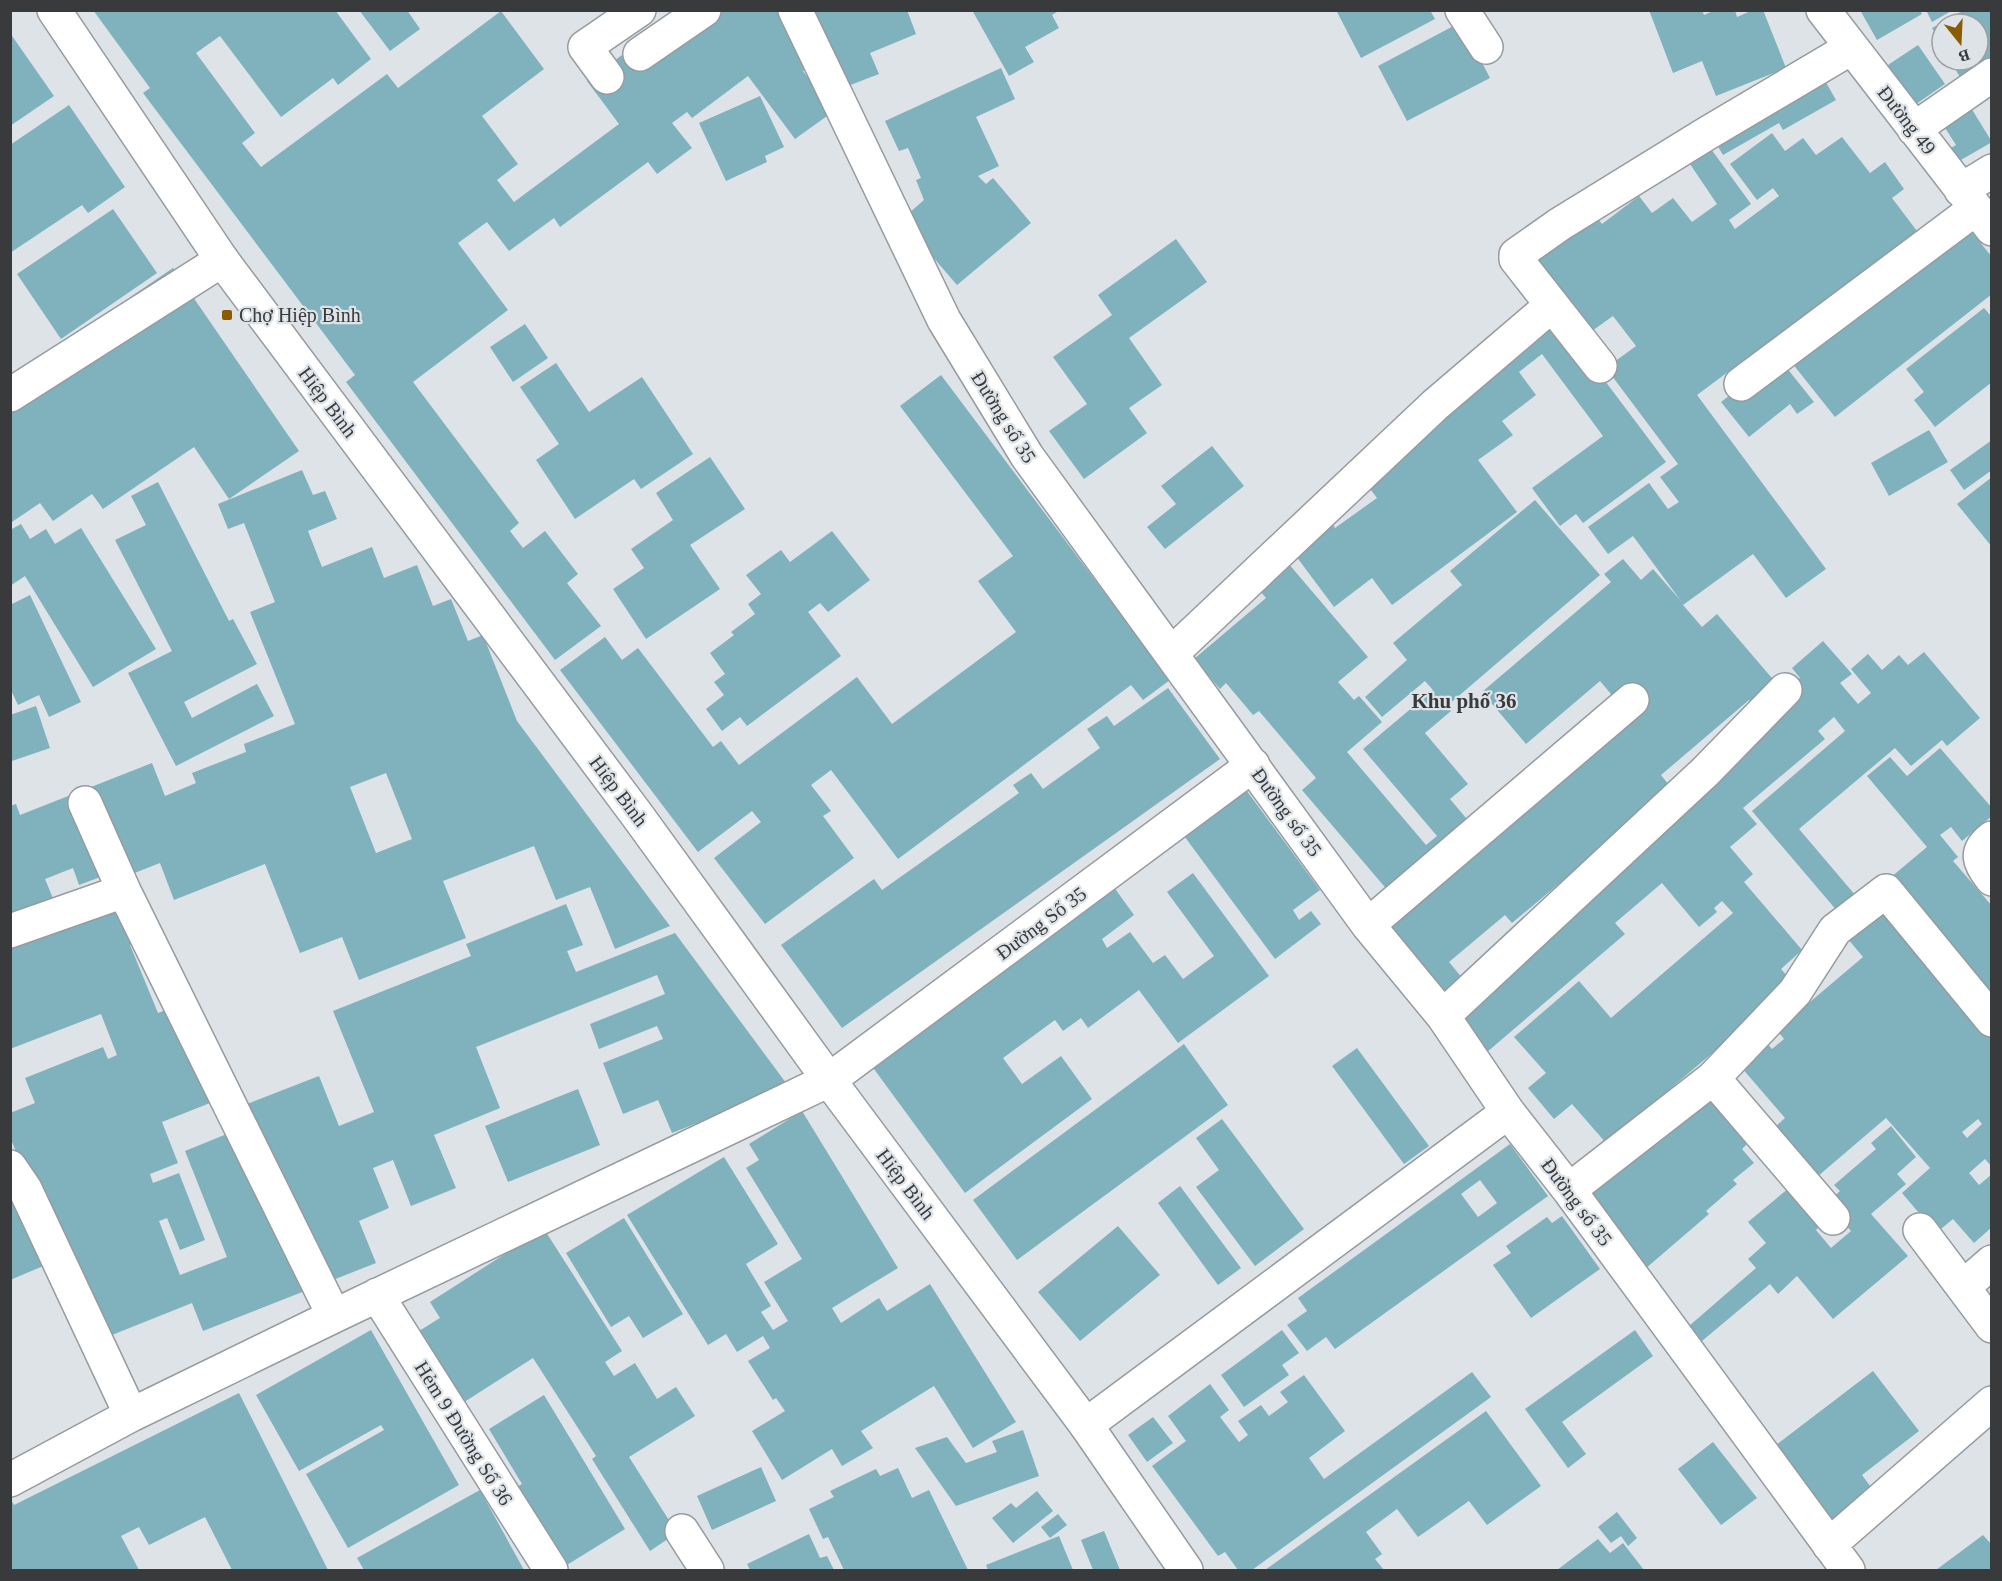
<svg xmlns="http://www.w3.org/2000/svg" width="2002" height="1581" viewBox="0 0 2002 1581" font-family="Georgia,serif">
	<rect width="100%" height="100%" fill="#dee3e8"/>
	<path fill="#7fb2bc" fill-rule="evenodd" d="M93,10H335L371,59L338,85L333,78L281,117L220,36L196,53L255,133L242,143L261,167L387,74L398,88L501,11L544,69L482,116L518,164L497,180L514,202L619,124L587,81L622,55L630,66L720,10H792L812,64L803,71L834,111L795,139L748,76L692,118L687,112L672,123L692,148L657,174L648,162L560,227L554,218L509,251L487,222L458,243L508,310L413,382L519,523L510,531L523,548L545,531L578,574L567,583L601,626L555,660L346,382L355,375L143,93L150,88Z
		M359,10H407L420,29L390,51Z
		M808,10H907L916,34L870,53L879,74L840,89Z
		M972,10H1060L1052,15L1059,28L1025,47L1034,62L1009,76Z
		M1336,10H1430L1435,19L1361,58Z
		M1649,10H1702L1704,15L1715,10H1735L1737,17L1753,10H1763L1786,68L1716,96L1702,61L1673,73Z
		M1860,10H1920L1922,14L1877,40Z
		M1926,10H1953L1932,22Z
		M1964,10H1992V62L1961,79L1950,60H1978V24H1942V45L1932,28Z
		M1461,22L1490,78L1407,121L1378,66Z
		M10,33L54,96L10,126Z
		M1918,45L1945,84L1909,109L1882,69Z
		M1812,58L1836,100L1783,130L1779,123L1723,155L1707,128Z
		M1001,68L1015,99L976,117L999,166L978,176L986,184L993,178L1031,223L957,285L901,220L924,200L916,180L921,178L908,148L899,151L885,121Z
		M760,96L784,147L765,156L767,162L726,181L699,123Z
		M1968,103L1992,142L1954,164L1946,151L1956,145L1940,120Z
		M69,105L125,187L88,213L82,205L10,253V145Z
		M1772,133L1785,151L1803,138L1816,155L1842,137L1870,173L1885,162L1904,189L1892,198L1926,243L1768,360L1759,349L1697,395L1826,569L1786,598L1753,554L1683,605L1702,627L1717,614L1783,691L1800,678L1792,668L1823,641L1852,674L1840,683L1858,704L1871,693L1851,669L1868,654L1882,670L1899,655L1908,665L1924,652L1980,718L1947,746L1942,740L1911,766L1895,748L1799,829L1856,896L1838,912L1752,811L1845,731L1834,717L1818,731L1825,739L1743,808L1757,824L1730,847L1753,874L1744,882L1802,950L1781,969L1794,984L1606,1143L1572,1104L1554,1119L1528,1088L1546,1073L1514,1037L1579,981L1611,1018L1733,913L1722,901L1714,908L1717,912L1699,927L1662,883L1615,923L1625,934L1480,1058L1372,931L1401,906L1302,790L1316,778L1259,711L1253,715L1226,683L1220,689L1194,659L1266,598L1252,582L1282,556L1368,657L1338,682L1354,700L1359,696L1382,722L1347,752L1426,845L1437,836L1363,749L1433,690L1425,681L1382,717L1365,697L1407,660L1393,643L1462,585L1450,571L1535,500L1600,575L1447,706L1451,711L1425,733L1468,784L1450,799L1471,824L1616,700L1600,681L1526,744L1482,692L1611,582L1604,574L1623,559L1641,580L1653,569L1681,601L1633,536L1608,554L1588,527L1649,483L1668,509L1679,502L1660,477L1678,464L1606,368L1636,346L1613,316L1582,338L1522,255L1593,212L1602,224L1639,196L1652,213L1673,198L1692,222L1717,204L1723,213L1690,164L1711,149L1751,204L1729,220L1735,229L1779,196L1773,188L1757,200L1730,164ZM1749,700L1759,712L1463,979L1449,962L1505,915L1512,923L1672,789L1661,775Z
		M113,209L157,273L61,339L17,274Z
		M1962,220L1992,257V294L1835,417L1788,358Z
		M1176,239L1207,282L1129,338L1162,385L1129,408L1147,433L1084,479L1049,431L1087,404L1053,357L1112,315L1098,295Z
		M173,268L299,451L229,499L194,447L103,509L92,494L53,521L40,503L12,522L10,520V399L145,316L132,296Z
		M1984,308L1992,317V382L1935,427L1914,400L1924,392L1906,369Z
		M1551,313L1587,357L1666,462L1583,523L1576,514L1560,526L1532,488L1603,436L1542,354L1519,372L1536,395L1502,421L1513,435L1478,460L1517,512L1392,605L1372,578L1334,607L1293,552L1332,523L1335,528L1377,498L1364,481Z
		M525,324L548,358L513,382L490,347Z
		M1778,357L1814,402L1797,414L1790,404L1749,437L1721,402Z
		M556,363L589,412L642,377L693,454L641,489L634,479L575,519L536,460L559,444L520,387Z
		M941,375L1170,680L1143,700L1131,685L898,859L831,770L811,785L831,811L823,816L854,858L765,924L714,858L761,822L752,811L698,852L560,670L605,637L622,660L638,648L713,747L721,741L739,765L857,677L892,724L1016,632L978,581L1013,556L900,406Z
		M1929,430L1948,462L1889,496L1871,463Z
		M1992,440V470L1964,490L1950,470Z
		M1212,446L1244,486L1165,549L1147,527L1176,504L1161,486Z
		M710,457L745,509L690,545L720,589L646,639L613,589L644,568L631,549L673,520L656,493Z
		M302,470L313,495L325,491L337,519L308,531L322,567L372,547L384,578L417,565L433,606L451,599L468,641L483,635L517,721L670,926L615,949L590,887L556,900L534,846L443,881L466,938L359,980L342,937L300,953L265,864L174,900L160,863L114,881L111,873L79,885L73,868L45,879L54,901L10,918V806L16,804L20,815L152,763L165,796L196,783L192,773L246,752L244,744L295,724L250,612L275,602L244,523L228,529L218,504ZM386,773L412,839L376,853L350,787Z
		M1992,477V547L1957,504Z
		M158,482L229,621L233,619L257,664L184,702L192,718L257,684L274,716L176,766L128,673L172,651L115,540L146,525L131,496Z
		M21,524L30,539L46,529L55,544L81,528L156,649L93,687L25,576L10,586V530Z
		M832,531L870,580L828,612L820,603L808,612L841,656L747,726L740,717L722,731L706,709L724,695L714,682L725,674L710,653L734,635L731,632L755,614L748,604L761,594L746,575L781,550L790,562Z
		M30,595L81,702L49,717L39,695L18,705L10,688V605Z
		M1168,688L1220,759L842,1028L781,945L874,879L882,890L1019,793L1013,785L1031,773L1043,789L1100,748L1087,729L1107,716L1114,726Z
		M36,706L50,748L12,761L10,715Z
		M1940,748L1992,808V816L1962,841L1951,827L1940,835L1958,857L1953,861L1992,906V1009L1884,883L1927,847L1867,776L1890,757L1907,776Z
		M1241,783L1320,890L1293,910L1299,920L1311,911L1321,924L1275,959L1179,829Z
		M1103,872L1134,915L1102,939L1107,948L1130,932L1153,963L1165,955L1183,979L1214,956L1167,892L1193,873L1269,976L1178,1043L1139,990L1088,1028L1081,1018L1063,1031L1055,1020L1003,1058L1022,1084L1061,1056L1092,1099L965,1193L860,1050Z
		M1883,898L1992,1025V1167L1985,1159L1969,1173L1979,1185L1992,1174V1227L1974,1243L1953,1219L1936,1233L1902,1193L1930,1168L1886,1118L1804,1188L1769,1132L1785,1118L1735,1060L1762,1037L1772,1049L1784,1039L1777,1030L1863,957L1843,933ZM1978,1119L1982,1124L1967,1138L1962,1132Z
		M121,900L138,943L130,945L158,1013L171,1008L210,1103L162,1122L178,1163L150,1174L153,1183L179,1173L205,1240L180,1250L167,1218L159,1221L180,1275L227,1257L185,1151L244,1127L237,1108L319,1076L339,1126L374,1112L333,1011L471,956L466,944L566,904L583,945L567,951L576,972L675,933L789,1087L672,1133L658,1100L623,1114L603,1063L663,1039L657,1026L599,1049L590,1024L665,994L657,975L476,1047L500,1108L434,1135L456,1188L411,1206L393,1160L373,1168L389,1208L359,1221L376,1263L203,1331L192,1303L102,1339L19,1159L10,1137V1113L35,1103L25,1078L103,1047L108,1059L117,1055L101,1014L10,1049V944Z
		M1184,1044L1228,1105L1017,1260L973,1200Z
		M1357,1048L1429,1146L1404,1164L1332,1066Z
		M578,1089L600,1145L508,1182L485,1126Z
		M1707,1094L1748,1143L1742,1149L1754,1163L1733,1180L1737,1184L1706,1211L1709,1214L1645,1269L1584,1198Z
		M802,1111L898,1268L832,1308L841,1323L879,1298L887,1311L930,1284L1016,1422L973,1448L934,1386L861,1431L873,1448L842,1466L832,1449L782,1480L752,1431L785,1411L776,1398L773,1400L748,1361L770,1348L763,1336L737,1352L726,1334L708,1345L627,1215L724,1157L778,1244L746,1264L771,1306L761,1312L773,1330L788,1321L764,1282L802,1259L746,1168L759,1160L749,1144Z
		M1222,1119L1304,1229L1255,1266L1196,1187L1219,1170L1196,1138Z
		M1891,1126L1916,1157L1897,1174L1906,1184L1871,1214L1908,1256L1833,1319L1797,1276L1778,1294L1770,1284L1702,1341L1689,1326L1756,1268L1748,1259L1766,1243L1748,1222L1789,1188L1821,1225L1816,1230L1831,1248L1851,1231L1827,1203L1840,1191L1834,1185L1876,1149L1871,1143Z
		M1510,1144L1548,1196L1335,1349L1326,1337L1307,1351L1287,1325L1307,1311L1298,1298ZM1480,1180L1497,1203L1478,1217L1461,1194Z
		M10,1173L48,1264L10,1280Z
		M1180,1186L1241,1268L1218,1285L1158,1203Z
		M1562,1216L1600,1269L1531,1318L1493,1265L1511,1253L1506,1246L1547,1217L1552,1223Z
		M624,1218L683,1314L643,1338L629,1316L611,1327L566,1253Z
		M1118,1226L1160,1275L1080,1341L1038,1292Z
		M544,1229L622,1351L605,1362L614,1376L635,1363L657,1399L676,1387L695,1416L629,1457L677,1533L650,1551L592,1459L596,1456L533,1358L458,1406L419,1331L440,1318L430,1302Z
		M371,1330L459,1485L348,1548L306,1474L384,1430L381,1425L299,1471L256,1395Z
		M1282,1330L1299,1353L1282,1365L1289,1375L1244,1407L1221,1375Z
		M1635,1330L1653,1356L1562,1422L1586,1454L1568,1468L1525,1409Z
		M1873,1371L1919,1431L1862,1475L1873,1490L1833,1520L1776,1445Z
		M1472,1372L1491,1397L1252,1570H1238L1225,1552L1218,1556L1152,1466L1186,1441L1168,1416L1210,1384L1229,1410L1220,1417L1239,1442L1248,1435L1238,1421L1261,1405L1269,1416L1288,1402L1280,1392L1304,1375L1345,1431L1309,1458L1324,1479Z
		M239,1393L328,1570H232L205,1517L149,1545L139,1527L121,1536L139,1570H10V1498L14,1505Z
		M544,1395L625,1529L562,1568L513,1489L522,1484L489,1429Z
		M1486,1411L1541,1486L1487,1525L1469,1501L1418,1537L1397,1509L1366,1532L1382,1554L1375,1559L1384,1570H1265Z
		M1153,1417L1173,1443L1147,1462L1128,1435Z
		M1023,1430L1039,1476L956,1506L915,1448L947,1437L966,1463L997,1452L992,1441Z
		M1713,1442L1757,1498L1721,1525L1678,1469Z
		M761,1467L776,1501L712,1530L697,1496Z
		M898,1468L912,1498L929,1490L968,1570H844L828,1537L823,1539L809,1509L834,1497L830,1491L876,1469L880,1476Z
		M480,1490L524,1570H364L357,1558Z
		M1037,1491L1053,1511L1013,1543L992,1518L1011,1503L1016,1508Z
		M1617,1512L1637,1538L1628,1546L1621,1536L1611,1543L1598,1527Z
		M1058,1514L1067,1525L1050,1538L1041,1527Z
		M1104,1531L1120,1570H1093L1081,1540Z
		M809,1534L820,1558L827,1556L834,1570H750L747,1564Z
		M1983,1535L1992,1545V1568L1988,1570H1936Z
		M1059,1536L1073,1570H988L986,1565Z
		M1598,1539L1610,1553L1623,1543L1644,1570H1557Z"/>
	<g fill="none" stroke-linecap="round" stroke-linejoin="round">
		<defs>
			<path id="minor" d="M795,10L944,320L1027,456L1368,925L1443,1016L1508,1112L1569,1190L1848,1570
				M1462,10L1486,47
				M1823,10L1992,229
				M640,54L704,10
				M607,77L585,47L639,10
				M1914,129L1992,75
				M1961,190L1992,171
				M1600,366L1516,259V255L1560,224L1706,134L1851,48
				M1741,384L1975,209
				M10,395L222,260
				M1171,654L1435,405L1552,305
				M85,803L124,891L334,1316
				M1992,838C1974,852 1979,863 1992,879
				M1368,925L1632,700
				M10,931L124,891
				M1443,1016L1705,772L1785,690
				M1713,1078L1833,1218
				M10,1167L25,1189L131,1415
				M1569,1190L1713,1078L1795,992L1835,930L1886,891L1992,1020
				M1920,1230L1992,1326
				M1963,1287L1992,1262
				M377,1295L551,1570
				M1086,1425L1508,1112
				M10,1480L131,1415L334,1316L829,1080L1253,765
				M682,1531L707,1570
				M1829,1545L1992,1403"/>
			<path id="major" d="M54,10L222,260L637,815L829,1080L1086,1425L1186,1570"/>
		</defs>
		<use href="#minor" stroke="#969ba0" stroke-width="36"/>
		<use href="#major" stroke="#969ba0" stroke-width="36"/>
		<use href="#minor" stroke="#fff" stroke-width="33"/>
		<use href="#major" stroke="#fff" stroke-width="33"/>
	</g>
	<rect fill="#8a5c00" stroke="#dee3e8" stroke-width="2" x="221" y="309" width="12" height="12" rx="3"/>
	<g text-anchor="middle" stroke-width="4.5" stroke-linejoin="round" paint-order="stroke">
		<g font-size="20" fill="#383a3c" stroke="#dee3e8">
			<text transform="translate(1907 120) rotate(52)" y="7">Đường 49</text>
			<text transform="translate(328 402) rotate(53)" y="7">Hiệp Bình</text>
			<text transform="translate(1004 417) rotate(58)" y="7">Đường số 35</text>
			<text transform="translate(619 791) rotate(53)" y="7">Hiệp Bình</text>
			<text transform="translate(1287 812) rotate(54)" y="7">Đường số 35</text>
			<text transform="translate(1041 923) rotate(-37)" y="7">Đường Số 35</text>
			<text transform="translate(906 1184) rotate(53)" y="7">Hiệp Bình</text>
			<text transform="translate(1577 1202) rotate(53)" y="7">Đường số 35</text>
			<text transform="translate(464 1433) rotate(58)" y="7">Hẻm 9 Đường Số 36</text>
		</g>
		<g font-size="20" fill="#383a3c" stroke="#dee3e8" text-anchor="start">
			<text x="239" y="322">Chợ Hiệp Bình</text>
		</g>
		<g font-size="21" font-weight="bold" fill="#383a3c" stroke="#dee3e8">
			<text x="1464" y="708">Khu phố 36</text>
		</g>
	</g>
	<rect width="2002" height="1581" fill="none" stroke="#383a3c" stroke-width="24"/>
	<g transform="translate(1960 42) rotate(162)"><circle r="28" fill="#dee3e8" stroke="#9c9fa3" stroke-width="1.5"/>
	<path d="M0-4.5L10 22L0 15L-10 22Z" fill="#8a5c00"/>
	<text y="-9" font-size="16" font-weight="bold" text-anchor="middle" fill="#383a3c">B</text>
	</g>
</svg>
